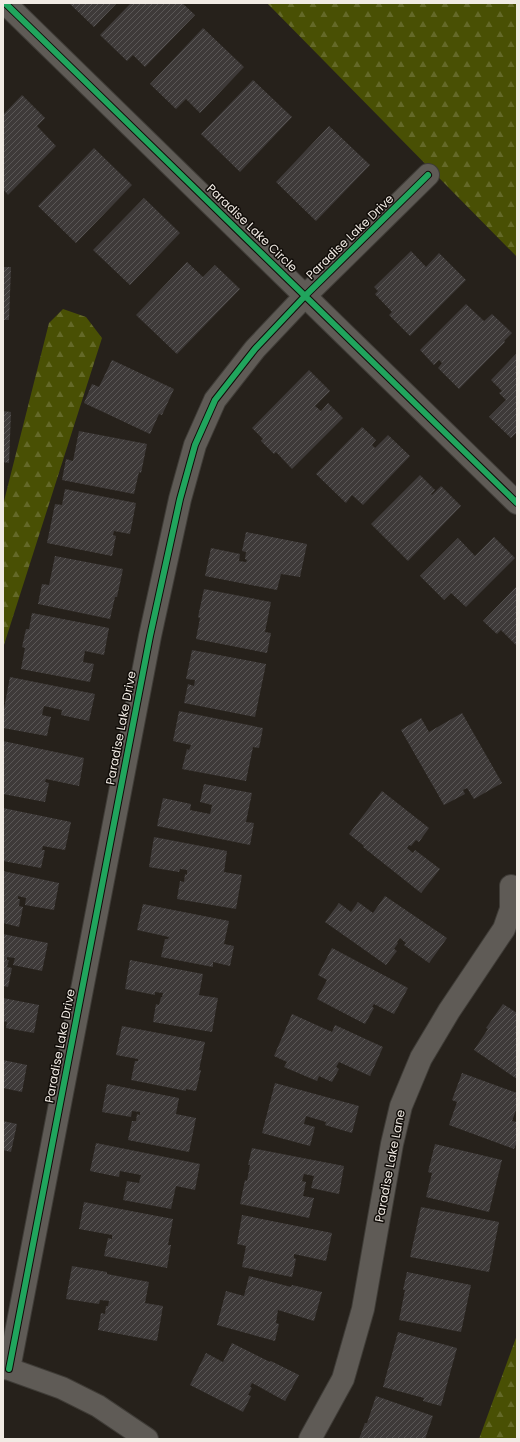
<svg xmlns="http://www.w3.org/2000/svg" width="520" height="1442" viewBox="0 0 520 1442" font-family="Poppins,sans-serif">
	<defs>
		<pattern id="forest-firs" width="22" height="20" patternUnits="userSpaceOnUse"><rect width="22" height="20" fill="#495004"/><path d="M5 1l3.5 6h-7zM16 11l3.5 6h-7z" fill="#646928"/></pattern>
		<pattern id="building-hatch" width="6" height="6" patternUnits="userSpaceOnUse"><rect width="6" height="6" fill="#3e3a39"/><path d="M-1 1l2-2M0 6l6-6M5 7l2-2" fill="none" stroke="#5a5756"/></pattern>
	</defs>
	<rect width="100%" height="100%" fill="#26211b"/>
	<path fill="url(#forest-firs)" d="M267,3H517V257Z
		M63,309L86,317L102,338L3,648V505L49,323Z
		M517,1335V1439H479Z"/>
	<path fill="url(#building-hatch)" d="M69,3H117L94,27Z
		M131,3H182L195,15L145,67L133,55L127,61L100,35Z
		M203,28L244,67L200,113L186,99L176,109L150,84Z
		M253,80L292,117L240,172L201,134Z
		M22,95L45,118L37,126L56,146L8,195L3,189V115Z
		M329,126L370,165L316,221L276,182Z
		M94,148L132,185L76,243L38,206Z
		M144,198L180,233L130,285L93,250Z
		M411,251L426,267L439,253L466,280L410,336L389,315L392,312L375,294L378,291L374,287Z
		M187,262L203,277L215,265L240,289L177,354L136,315Z
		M3,267H11L9,320H3Z
		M466,304L484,321L492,314L512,333L504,341L505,342L459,389L438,368L442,363L439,360L434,365L420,350Z
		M517,353V432L511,438L489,417L506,400L499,393L502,391L491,380Z
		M112,360L174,389L162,415L159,414L150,434L84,403L92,384L99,387Z
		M309,370L330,391L315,406L321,411L328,403L343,418L292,469L276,452L274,454L261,441L263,439L252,428Z
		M3,411L11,412L9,463L3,462Z
		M362,427L376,440L372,445L375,448L388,435L410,456L363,505L352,495L346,503L316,474Z
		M79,431L147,444L141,473L139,472L134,494L62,480L66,459L73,461Z
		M420,475L435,490L431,494L432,495L441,486L461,506L408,561L371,524Z
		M65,489L136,503L130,534L114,531L113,535L116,536L112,556L47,543L55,504L62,505Z
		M246,532L307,544L300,577L281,574L277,590L205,576L211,548L240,554L239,561L246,562L247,560L245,559L246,552L242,551Z
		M494,537L515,558L466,607L451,593L444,600L420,576L458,538L475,556Z
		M55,556L123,569L117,597H115L110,619L38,604L42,584L49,585Z
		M517,586V646L501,630L497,634L483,621Z
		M204,589L271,602L265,632L271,633L267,653L196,639L200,618L198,617Z
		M32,613L109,628L104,655L85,651L83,662L94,664L90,682L21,669L25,648L22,647L26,629H29Z
		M192,650L266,664L255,717L184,703L188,684L194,686L195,680L186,679Z
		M10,677L95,694L89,721L61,715L62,710L44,706L42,715L51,717L47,736L3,728V714Z
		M179,711L263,728L259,748L253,747L246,781L182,769L187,749L189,750L191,745L173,741Z
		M462,713L502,783L474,799L467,788L463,790L465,794L444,805L401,730L421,718L429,732Z
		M3,741L84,758L79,786L46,779L45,782L49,783L45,802L3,794Z
		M204,784L252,793L246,822L254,823L250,845L157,826L163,798L191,804L190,810L210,814L212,805L200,802Z
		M382,791L429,828L419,842L416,840L411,846L409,845L407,848L413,853L415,850L440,869L421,893L363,847L364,846L349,834Z
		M3,808L71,822L65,850L43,846L42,850H45L41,868L3,861Z
		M154,837L227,851L224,872L242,875L236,909L177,899L180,881L184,882L185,874L187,875V870L180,869L179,872L149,867Z
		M3,871L59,883L54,910L25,905L26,898L18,896V899H20L19,906L23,907L19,927L3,923Z
		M385,896L447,938L429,963L404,945L406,943L400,938L397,942L398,943L394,949L397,951L386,965L325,922L339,903L351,912L358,902L373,913Z
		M143,904L229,921L224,944L234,946L230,966L213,962V967L161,957L165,939H168L169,937L137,930Z
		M3,934L48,943L42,971L13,965L15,958L7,957V960H9L7,967L12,968L8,987L3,986Z
		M332,948L408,988L394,1014L374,1004L372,1007L374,1008L365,1024L317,999L327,980L318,975Z
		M130,960L203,974L199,995L218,998L212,1032L153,1022L156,1004L159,1005L161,997H162L163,993L155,992V995L125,989Z
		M3,998L39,1005L34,1033L6,1028L7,1022L3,1021Z
		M503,1004L517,1013V1079L474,1050L488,1029L486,1028Z
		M292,1014L332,1032L335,1025L383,1047L370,1076L339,1062L336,1067L339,1069L332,1082L319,1076L317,1081L284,1067L287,1062L274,1056Z
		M122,1026L205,1042L199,1070H201L196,1091L186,1089V1091L131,1080L135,1061H138V1059L116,1055Z
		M3,1060L27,1065L22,1092L3,1088Z
		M462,1073L517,1093V1107L512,1121L517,1122V1142L514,1149L449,1125L457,1102L452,1100Z
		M275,1083L359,1106L352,1133L325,1125L326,1122L306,1116L304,1124L315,1127L310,1146L262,1133Z
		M107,1084L179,1098L176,1114L196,1118L189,1152L128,1140L132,1121H136L137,1114L140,1115V1112L132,1111L131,1117L102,1112Z
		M3,1121L17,1124L11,1152L3,1150Z
		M96,1143L200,1164L195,1190L176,1186L171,1209L123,1200L127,1181L139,1183L141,1175L120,1171L119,1177L90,1171Z
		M435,1144L502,1160L489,1212L426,1197L432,1173L428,1172Z
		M252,1148L344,1166L339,1194L311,1188L314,1176L304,1174L302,1181L306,1182L303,1196L314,1198L309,1218L240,1204L245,1180L247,1181L250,1165H248Z
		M84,1202L173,1219L168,1245H171L167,1268L104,1256L108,1238L112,1239V1235L79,1229Z
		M421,1207L499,1222L489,1272L410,1257Z
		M242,1215L332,1233L326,1261L294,1254V1258L296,1259L292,1277L242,1267L246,1246L237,1244Z
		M72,1266L107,1272V1274L149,1282L145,1303L163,1306L157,1341L98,1330L101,1313L105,1314L106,1306H108L109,1301L100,1300L99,1304L66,1299Z
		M407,1272L471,1285L461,1332L399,1320L405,1290H403Z
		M249,1276L291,1287L292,1285L322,1292L314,1321L278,1310L276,1323L279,1324L275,1341L217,1325L226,1291L244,1296Z
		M398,1332L457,1348L441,1406L423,1401L424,1398L383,1387Z
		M232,1343L270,1362L271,1361L299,1375L285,1401L252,1383L250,1387L252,1388L248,1395L251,1396L243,1412L190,1385L206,1353L223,1362Z
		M376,1396L433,1416L425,1439H359L365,1423H367Z"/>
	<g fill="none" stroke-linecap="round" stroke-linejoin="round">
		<defs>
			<path id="minor" d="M5,3L517,503
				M3,1368L9,1369L62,1388L98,1406L147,1439
				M9,1369L150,636L180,499L195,445L215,400L255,349L306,295L428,175
				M310,1439L343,1379L363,1309L392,1144L401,1106L421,1058L449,1011L504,929L511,909V886"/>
		</defs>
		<use href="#minor" stroke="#3f3c37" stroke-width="24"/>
		<use href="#minor" stroke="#5f5b56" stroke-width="22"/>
		<defs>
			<path id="cycleway" d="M5,3L517,503
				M9,1369L150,636L180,499L195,445L215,400L255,349L306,295L428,175"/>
		</defs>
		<use href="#cycleway" stroke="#100c08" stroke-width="8"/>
		<use href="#cycleway" stroke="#20a55d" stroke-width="6"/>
	</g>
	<g text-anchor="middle" stroke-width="3" stroke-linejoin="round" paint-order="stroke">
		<g font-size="12" fill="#f1ebe4" stroke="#100c08">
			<text transform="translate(252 228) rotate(44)" y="4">Paradise Lake Circle</text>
			<text transform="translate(350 237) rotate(-44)" y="4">Paradise Lake Drive</text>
			<text transform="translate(121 728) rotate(-79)" y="4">Paradise Lake Drive</text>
			<text transform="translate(60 1046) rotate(-79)" y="4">Paradise Lake Drive</text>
			<text transform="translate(390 1166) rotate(-79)" y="4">Paradise Lake Lane</text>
		</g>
	</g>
	<rect width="520" height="1442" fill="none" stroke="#f1ebe4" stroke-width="8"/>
</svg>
